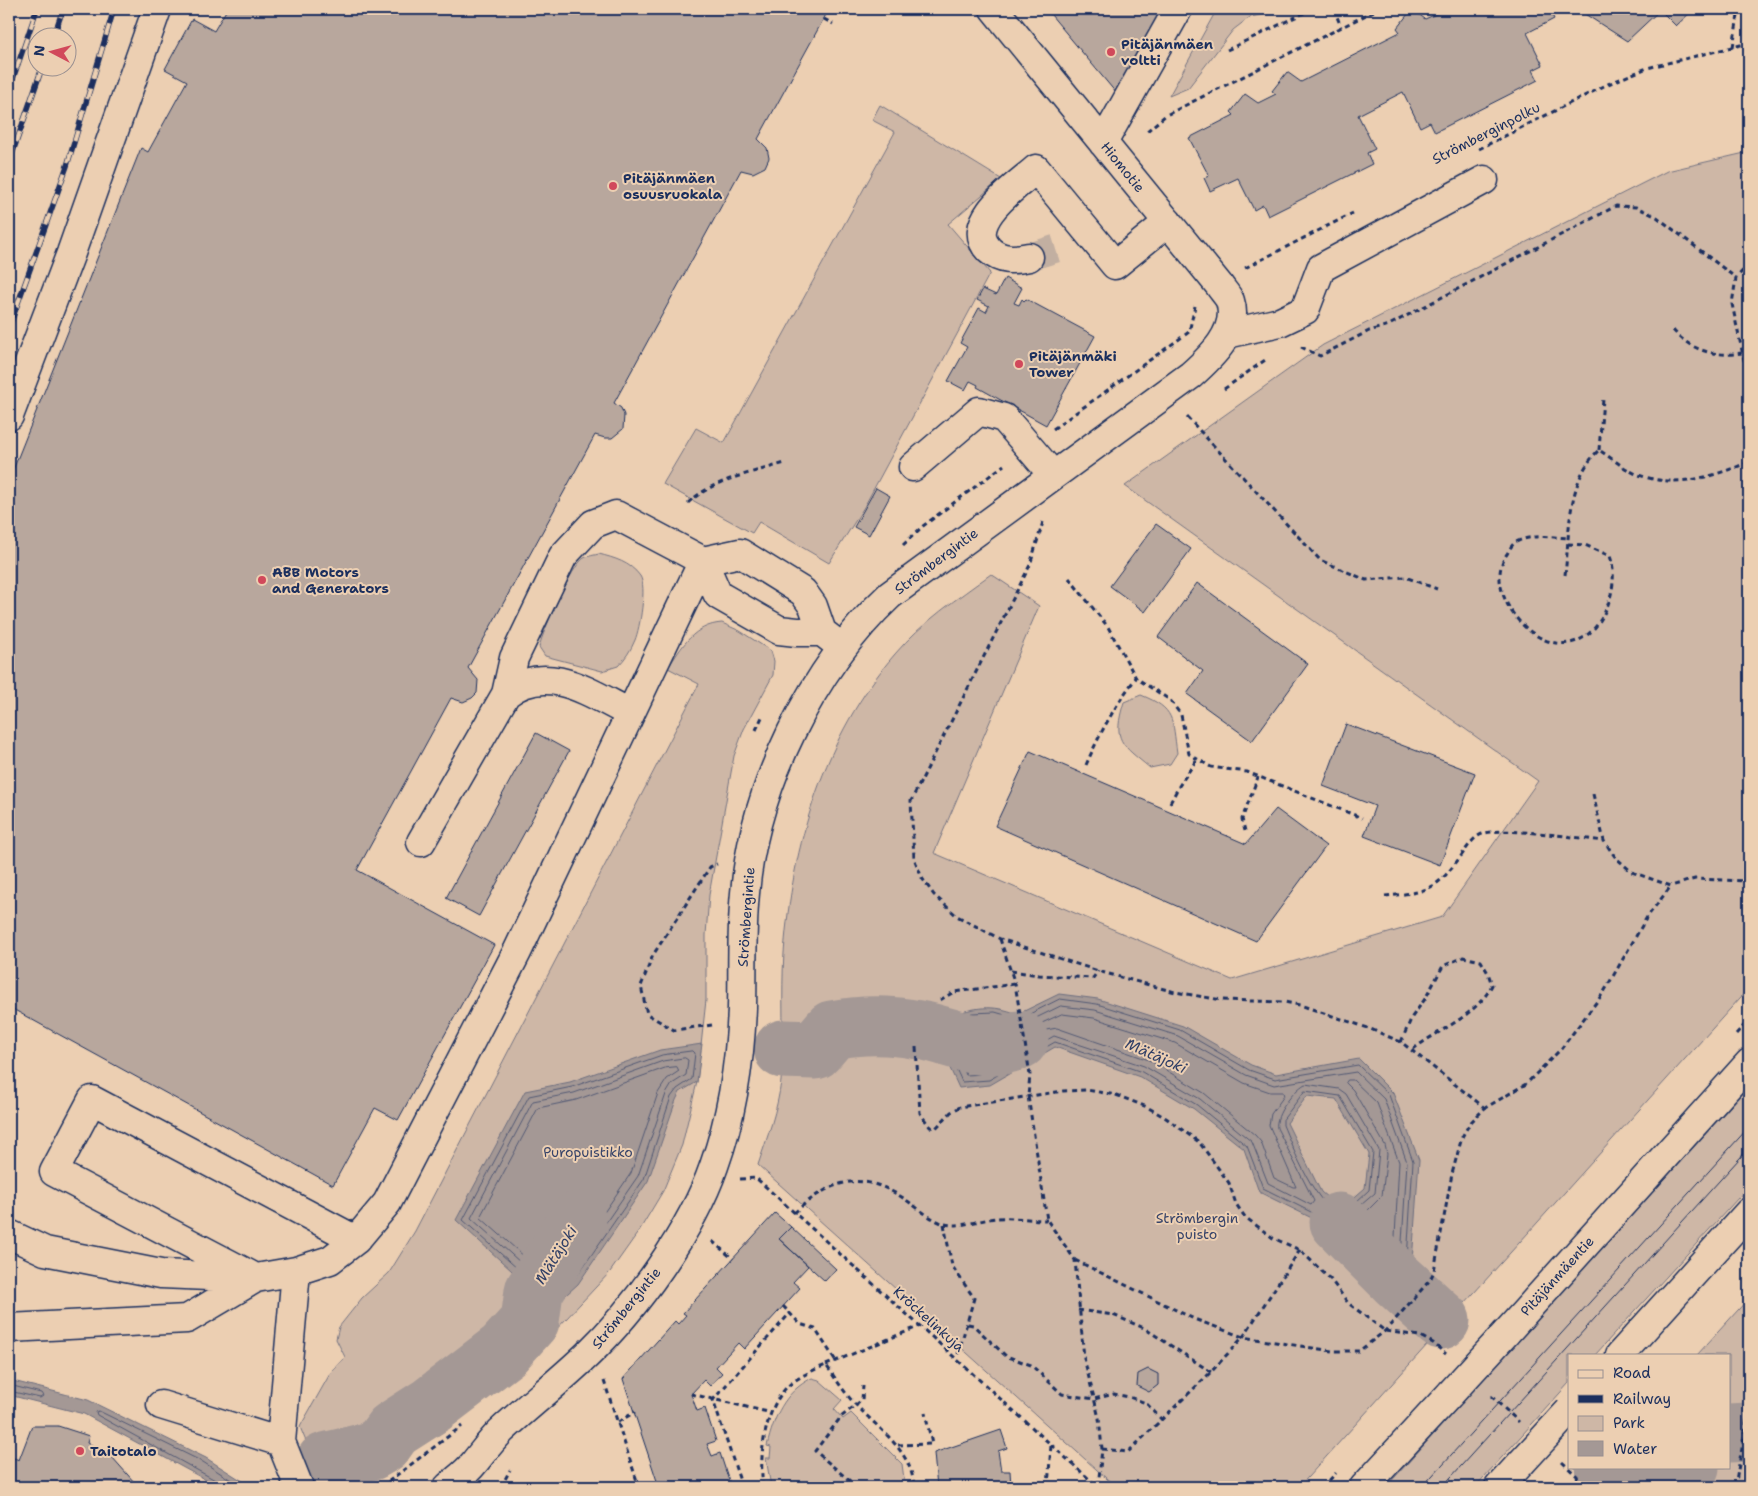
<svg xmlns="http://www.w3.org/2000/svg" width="1758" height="1496" viewBox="0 0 1758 1496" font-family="'Shantell Sans',sans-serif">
	<rect width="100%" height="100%" fill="#eccfb2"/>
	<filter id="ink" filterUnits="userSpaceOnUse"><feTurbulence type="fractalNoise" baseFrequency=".02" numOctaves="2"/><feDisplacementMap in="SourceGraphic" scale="10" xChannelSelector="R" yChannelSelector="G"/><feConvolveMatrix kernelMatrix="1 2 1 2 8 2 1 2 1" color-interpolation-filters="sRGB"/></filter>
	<g filter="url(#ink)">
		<path fill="#ceb7a6" stroke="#747382" d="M1217,9H1292L1250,17L1233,30L1188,88L1169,96Z
			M880,105L1001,179L948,224L990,273L864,507L829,563L759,522L752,533L663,484L696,428L724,443L895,132L872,120Z
			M1749,152V988L1299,1487H1116L758,1165C767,1138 778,1109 781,1081C785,1038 781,995 784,953C792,845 824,736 895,654C922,622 958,598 991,574L1039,606L934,853L1232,980L1442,917L1538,781L1125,486L1323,345L1667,171Z
			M599,554C614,558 630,562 640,576C647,586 640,628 635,640C631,650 625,659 618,666L602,671L545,656L539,647C543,631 572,565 584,558C588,556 595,555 599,554Z
			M722,623L740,631L771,651L774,661L773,675L744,729L734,756L709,895L706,935V1000L697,1082L682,1145L663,1191L639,1231L610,1272L537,1350L468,1407L378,1472L351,1487H325L300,1427L331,1372L345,1357L336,1339L339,1327L362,1298L389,1273L415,1231L699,684L668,668C682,646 694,625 722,623Z
			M1141,695C1176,709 1172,719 1177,753L1170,764L1150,768C1121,744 1112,741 1124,702Z
			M1749,1086V1186L1595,1355H1569V1383L1475,1487H1386Z
			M1749,1298V1487H1573L1592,1467H1729V1355H1697Z
			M812,1378L819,1380L842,1400L834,1409L843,1419L851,1413L902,1464L905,1487H771L766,1458H770L771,1447L767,1446C774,1417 784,1392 812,1378Z"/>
		<path fill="#a49895" stroke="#6d6e7f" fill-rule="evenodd" d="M1059,994L1098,999L1183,1026L1251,1065L1276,1074L1359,1059L1393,1093L1419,1160L1412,1262L1382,1297L1328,1226L1259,1192L1244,1149L1194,1109L1140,1077L1055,1047L990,1085L959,1088L943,1053L940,1034L949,1016C976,1007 991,1004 1018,1014ZM1307,1096L1336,1099L1369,1154L1365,1188L1341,1209L1321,1192L1287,1123Z
			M702,1044L697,1082L680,1092L676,1100L648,1181L578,1284L556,1304L534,1291L456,1220L525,1091L570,1082L660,1050Z
			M9,1380L88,1400L206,1458L252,1487H219L84,1414L9,1395Z"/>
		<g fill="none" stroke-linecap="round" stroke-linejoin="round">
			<path stroke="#525974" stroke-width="1" d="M1060,999L1097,1004L1180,1030L1249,1070L1275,1079L1358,1065L1389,1095L1413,1161L1407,1260L1384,1287H1381L1331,1222L1263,1188L1247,1146L1197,1105L1142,1072L1055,1042L989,1080L962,1082C952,1057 938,1046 953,1020L972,1013L995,1012L1019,1019Z
				M1061,1006L1095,1010L1178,1036L1246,1075L1274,1085L1356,1072L1384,1099L1407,1162L1401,1258L1385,1277L1382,1278L1340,1223L1375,1193L1379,1150L1346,1094L1339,1089L1305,1084C1294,1090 1274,1115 1277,1128L1314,1201L1311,1205L1268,1183L1252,1142L1200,1099L1144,1066L1054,1036L986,1074L966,1075C959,1058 947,1043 957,1025L973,1020L994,1018L1021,1025Z
				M1062,1014L1094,1018L1175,1043L1244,1083L1270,1092H1283L1284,1096L1271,1114L1269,1125L1296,1187H1293L1274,1178L1261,1142L1255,1135L1204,1093L1149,1060L1057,1028L1046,1030L983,1067L972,1068C966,1057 956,1044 962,1032L975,1027L993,1026L1013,1032H1022Z
				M693,1051L695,1053L692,1079L677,1089L671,1097L644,1179L574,1280L556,1297L537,1286L463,1220L529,1096L572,1087L662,1055Z
				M685,1058L688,1060L686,1075L672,1084L666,1094L638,1176L569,1276L556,1289L541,1281L471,1218L533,1101L574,1093L663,1061Z
				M677,1067L679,1071L667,1079L658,1093L631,1173L564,1271L555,1279L545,1275L480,1217L538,1108L576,1100L665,1068Z
				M1348,1080H1353L1377,1103L1399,1162L1394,1255L1384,1266L1352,1226L1382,1196L1387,1154L1385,1145L1353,1090L1346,1083Z
				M1305,1091L1340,1096L1373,1152L1369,1190L1343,1214C1318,1213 1292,1146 1283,1125V1120Z
				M9,1385L41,1393L43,1396L40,1398L9,1391
				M220,1487L217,1481L97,1415L96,1412L99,1411L203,1462L242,1487"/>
			<path stroke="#a49895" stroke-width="59" d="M783,1049L815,1050L832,1030C862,1024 889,1024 919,1030C956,1036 981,1056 1019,1040
				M1339,1222L1397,1280L1441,1320
				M1729,1433L1749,1432
				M325,1462L371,1451L383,1444L393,1430L432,1405L504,1350L530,1321L534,1291L577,1221
				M1604,1467L1625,1487
				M1670,1487L1679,1482L1690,1467"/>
		</g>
		<path fill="#b8a79d" stroke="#1b2f5e" d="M227,9H829L758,139L767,148L769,158L765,167L753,173L741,170L614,403L621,408L624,415L623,429L612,438H605L595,435L468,668L478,680L477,693L472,698L463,702L451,698L357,870L494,945L398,1120L375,1108L333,1185L9,1007V480L141,148L148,152L187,81L165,69L192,19L214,31Z
			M1046,9H1164L1117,94Z
			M1412,9L1425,19L1443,11L1440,9H1549L1554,19L1527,33L1543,65L1533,70L1538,80L1435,132L1430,122L1420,127L1403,92L1358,115L1375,149L1367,153L1372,164L1268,216L1263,205L1254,210L1238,178L1210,191L1204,178L1209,176L1189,138L1234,115L1231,112L1245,94L1258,103L1276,94L1272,91L1287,72L1301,82L1400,32L1397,28Z
			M1577,9H1694L1676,26L1660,10L1627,41Z
			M1005,278L1022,288L1014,303L1019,305L1022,299L1024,301L1026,299L1095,336L1046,425L977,387L978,385L970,381L965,390L948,381L967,347L960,343L979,308L986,312L989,306L977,300L983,289L996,295Z
			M876,488L890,496L869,535L854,527Z
			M1156,524L1191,549L1145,612L1110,586Z
			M1197,583L1308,664L1252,741L1187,694L1203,671L1158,637Z
			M1346,724L1475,773L1440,865L1364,836L1375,806L1323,786Z
			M536,733L569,751L479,916L446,898Z
			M1030,751L1246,844L1276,809L1326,846L1256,941L995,826Z
			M775,1213L791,1227L779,1239L808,1266L793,1282L800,1288L744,1349L738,1343L716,1367L722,1373L710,1386L704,1380L691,1394L697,1411L705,1408L716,1441L707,1444L712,1456L720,1453L731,1487H659L623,1379L675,1321L678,1324L686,1315L683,1313Z
			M791,1227L836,1269L825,1281L779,1239Z
			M1148,1369L1158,1374V1385L1149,1392L1137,1386L1138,1374Z
			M32,1426H58L89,1436L87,1443L112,1457L135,1483L134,1487H112L99,1482L97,1487H21L9,1482V1456L19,1460Z
			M1001,1430L1007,1448L998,1451L1001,1471H1010L1011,1487H937L934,1453Z"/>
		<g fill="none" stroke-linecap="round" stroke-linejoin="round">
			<path stroke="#c2afa1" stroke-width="28" stroke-dasharray="28 14" stroke-linecap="butt" d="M1029,257L1058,248"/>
			<defs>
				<path id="minor" d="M1103,143L1178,9
					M1029,257C1014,260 1001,261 989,250C962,222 1018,185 1036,169L1115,265L1168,222
					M1227,334L1280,322L1305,310L1321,268L1484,180
					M9,416L71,253L157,9
					M913,467L979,411L1004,418L1053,475
					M703,561L740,553L803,592L813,606L822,632L835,642
					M506,694L514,658L563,556L593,524L616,515L703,561L718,595L779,630L797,632H822
					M421,842L506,694C547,661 591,694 630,713
					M9,1234L45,1251L161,1274L256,1278L296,1271L330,1260L356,1240L387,1203L517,952L703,561
					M250,1275L54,1172L92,1100L356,1240
					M9,1328L187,1319L256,1278
					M161,1405L281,1442L299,1487
					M281,1442L296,1271
					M448,1487C457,1479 467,1472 474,1463C483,1452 491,1441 501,1431C529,1405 560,1381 587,1355C636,1308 692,1230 714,1166C732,1116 740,1061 742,1008C743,969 741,932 745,893C754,787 812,668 890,595L1191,375C1210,358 1240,331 1230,301C1228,296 1222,290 1219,285L994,9"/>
				<path id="major" d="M1506,1333L1749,1063
					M1620,1355L1749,1212
					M1364,1487L1451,1393
					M1499,1487L1522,1462"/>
			</defs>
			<use href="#minor" stroke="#1b2f5e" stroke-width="31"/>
			<use href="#major" stroke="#1b2f5e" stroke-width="31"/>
			<path stroke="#1b2f5e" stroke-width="3" stroke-dasharray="5 4" stroke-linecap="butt" d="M1334,9L1341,27
				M824,19L833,24
				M1733,47L1739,9
				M1227,50L1312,9
				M1147,131L1166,115L1378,9
				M1479,149L1608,84L1647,68L1749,43
				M1749,264L1736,278L1732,304L1749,383
				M1245,268L1353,213
				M1673,330C1691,351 1715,357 1742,353
				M1301,347L1320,356L1369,331L1389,325L1616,206L1636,207L1657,217L1736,278
				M1224,389L1268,358
				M1187,417L1320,560L1366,580L1405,577L1437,589
				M1053,429L1189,332L1195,306
				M1599,450L1603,399
				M688,503C714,479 752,473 785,463
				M1043,522L1030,565L911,801L914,858L922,878L934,895L957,916L1000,939L1098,971L1175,992L1222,1000L1284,1002L1300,1005L1368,1028L1401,1042L1485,1108
				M1568,544L1585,545L1610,556C1617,576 1612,601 1601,619C1559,687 1475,597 1507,554C1509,550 1512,544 1516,542C1532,534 1552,537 1569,538
				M903,545L923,526L1004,465
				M1565,575C1570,533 1566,481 1599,450C1610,457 1622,467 1634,473C1673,490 1712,477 1749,462
				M1069,578L1108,627L1136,678L1170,700L1181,715L1189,754L1211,767L1247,772L1362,818
				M756,730L762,717
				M1086,765C1100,733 1115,705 1136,678
				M1593,794L1604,841L1616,858L1632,872L1671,886L1695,879L1749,881
				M1170,803L1179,786L1197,759
				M1245,831L1242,819L1258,777
				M1746,880L1749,876
				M1385,896C1431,892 1436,890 1464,852C1468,846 1474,837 1482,834C1502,826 1578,838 1604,841
				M1000,939L1015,984L1024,1037L1030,1075L1028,1096L1047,1220L1075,1260L1084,1358L1099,1418L1102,1449L1098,1487
				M1011,971L1039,975L1093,978L1098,971
				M940,1000L954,992L1015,984
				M712,1025L674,1030L647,1014L641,986L653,955L710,867L717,864
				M1736,1034L1749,1020
				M1401,1042L1412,1017L1425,999L1443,966L1463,957L1481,961L1488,973L1492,985C1476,1017 1439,1029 1412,1050
				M916,1047L920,1113L930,1127L936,1128L951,1112L960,1107L1063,1091L1087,1090L1116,1095L1147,1107L1166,1118L1199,1142L1229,1183L1236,1204L1245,1217L1273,1238L1300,1250L1331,1280L1348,1303L1385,1331L1420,1336L1433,1343L1446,1354
				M740,1179L756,1178L1098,1487
				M794,1213C834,1177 864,1170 909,1202C919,1209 933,1221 945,1224C962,1228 981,1219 998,1218C1014,1217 1031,1220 1047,1220
				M944,1224L952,1266L974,1298L957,1358
				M712,1241L733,1259
				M1075,1260L1194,1319L1243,1337L1332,1351H1359L1385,1331L1430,1280L1434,1271L1452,1174L1462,1137L1470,1123L1485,1108L1526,1084L1561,1049L1604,992L1647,917L1671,886
				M783,1306L800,1324L815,1329L836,1361
				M1078,1310L1113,1315L1144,1328L1211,1372
				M968,1324L973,1325L1006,1356L1031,1365L1062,1394L1094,1399L1114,1394L1129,1397L1146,1403L1162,1420
				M826,1365L920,1326
				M604,1381L639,1487
				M691,1394L772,1413
				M1491,1396L1519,1422
				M618,1422L635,1412
				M898,1445L932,1444L925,1413
				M1102,1449L1128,1452L1211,1372L1243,1337L1300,1250
				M1562,1462L1577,1476L1580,1487
				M381,1487L462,1426
				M501,1487L510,1470
				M742,1487L713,1400L790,1313
				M763,1487C759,1456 764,1412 786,1388C796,1378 813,1370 826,1365C836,1379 845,1394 857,1406C880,1430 912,1451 914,1487
				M857,1487L815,1451L841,1417L862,1400L863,1386
				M1048,1487L1051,1445
				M1323,1487L1336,1473
				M1735,1487L1749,1408"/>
			<use href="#minor" stroke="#eccfb2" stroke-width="28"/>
			<use href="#major" stroke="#eccfb2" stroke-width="28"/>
			<path stroke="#1b2f5e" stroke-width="1" d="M1422,1487L1749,1127
				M1442,1487L1749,1148"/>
			<defs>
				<path id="rail" d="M9,24L14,9
					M53,38L63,9
					M9,90L37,9
					M9,163L42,68
					M9,328L67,166L114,9"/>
			</defs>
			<use href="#rail" stroke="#1b2f5e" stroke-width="5.5"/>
			<use href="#rail" stroke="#eccfb2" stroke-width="4" stroke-dasharray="11" stroke-linecap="butt"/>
			<defs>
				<path id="major-bridge" d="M1451,1393L1506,1333
					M1522,1462L1569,1411"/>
			</defs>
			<use href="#major-bridge" stroke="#1b2f5e" stroke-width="31" stroke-linecap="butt"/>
			<use href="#major-bridge" stroke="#eccfb2" stroke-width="28"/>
		</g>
	</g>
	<g fill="#d1495b" stroke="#eccfb2" stroke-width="2">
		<circle cx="1111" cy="52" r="5"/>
		<circle cx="613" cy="186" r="5"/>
		<circle cx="1019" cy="364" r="5"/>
		<circle cx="262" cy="580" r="5"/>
		<circle cx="80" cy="1451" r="5"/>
	</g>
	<g text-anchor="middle" stroke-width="4" stroke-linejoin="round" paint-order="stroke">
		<g font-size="14" font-weight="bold" fill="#1b2f5e" stroke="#eccfb2" text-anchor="start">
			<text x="1121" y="49">Pitäjänmäen<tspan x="1121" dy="16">voltti</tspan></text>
			<text x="623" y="183">Pitäjänmäen<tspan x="623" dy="16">osuusruokala</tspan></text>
			<text x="1029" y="361">Pitäjänmäki<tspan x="1029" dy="16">Tower</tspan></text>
			<text x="272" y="577">ABB Motors<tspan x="272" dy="16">and Generators</tspan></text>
			<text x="90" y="1456">Taitotalo</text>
		</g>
		<g font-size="14" fill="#1b2f5e" stroke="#eccfb2">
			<text transform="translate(1486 133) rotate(-27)" y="5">Strömberginpolku</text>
			<text transform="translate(1123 167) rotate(51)" y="5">Hiomotie</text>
			<text transform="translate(936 561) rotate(-37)" y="5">Strömbergintie</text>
			<text transform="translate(746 917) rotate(-86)" y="5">Strömbergintie</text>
			<text transform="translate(1557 1276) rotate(-48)" y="5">Pitäjänmäentie</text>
			<text transform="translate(626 1308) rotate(-51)" y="5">Strömbergintie</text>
			<text transform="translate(929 1319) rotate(42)" y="5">Kröckelinkuja</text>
		</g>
		<g font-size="14" fill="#364369" stroke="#eccfb2">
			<text x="588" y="1157">Puropuistikko</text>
			<text x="1197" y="1223">Strömbergin<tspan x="1197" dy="16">puisto</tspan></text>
		</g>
		<g font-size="15" font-style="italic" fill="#303f66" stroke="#eccfb2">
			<text transform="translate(1156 1056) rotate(24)" y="5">Mätäjoki</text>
			<text transform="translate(556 1255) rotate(-58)" y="5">Mätäjoki</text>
		</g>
	</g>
	<rect width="1758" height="1496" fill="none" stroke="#eccfb2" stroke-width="30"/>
	<rect x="15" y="15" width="1728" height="1466" fill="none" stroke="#1b2f5e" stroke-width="2" filter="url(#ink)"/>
	<rect x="1568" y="1354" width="162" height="115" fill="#eccfb2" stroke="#988f90"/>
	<rect x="1578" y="1370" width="25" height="8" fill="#eccfb2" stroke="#988f90"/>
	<text x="1613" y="1378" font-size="15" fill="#1b2f5e">Road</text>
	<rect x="1578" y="1395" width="25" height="8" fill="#1b2f5e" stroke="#988f90"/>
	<text x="1613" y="1404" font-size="15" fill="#1b2f5e">Railway</text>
	<rect x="1578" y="1416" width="25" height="15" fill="#ceb7a6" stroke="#988f90"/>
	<text x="1613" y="1428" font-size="15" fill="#1b2f5e">Park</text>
	<rect x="1578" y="1441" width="25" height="15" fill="#a49895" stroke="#988f90"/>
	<text x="1613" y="1454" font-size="15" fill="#1b2f5e">Water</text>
	<g transform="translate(52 52) rotate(276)"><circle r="24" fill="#eccfb2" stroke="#988f90"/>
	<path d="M0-4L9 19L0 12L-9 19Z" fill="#d1495b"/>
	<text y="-8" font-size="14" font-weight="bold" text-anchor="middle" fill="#1b2f5e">N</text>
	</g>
</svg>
